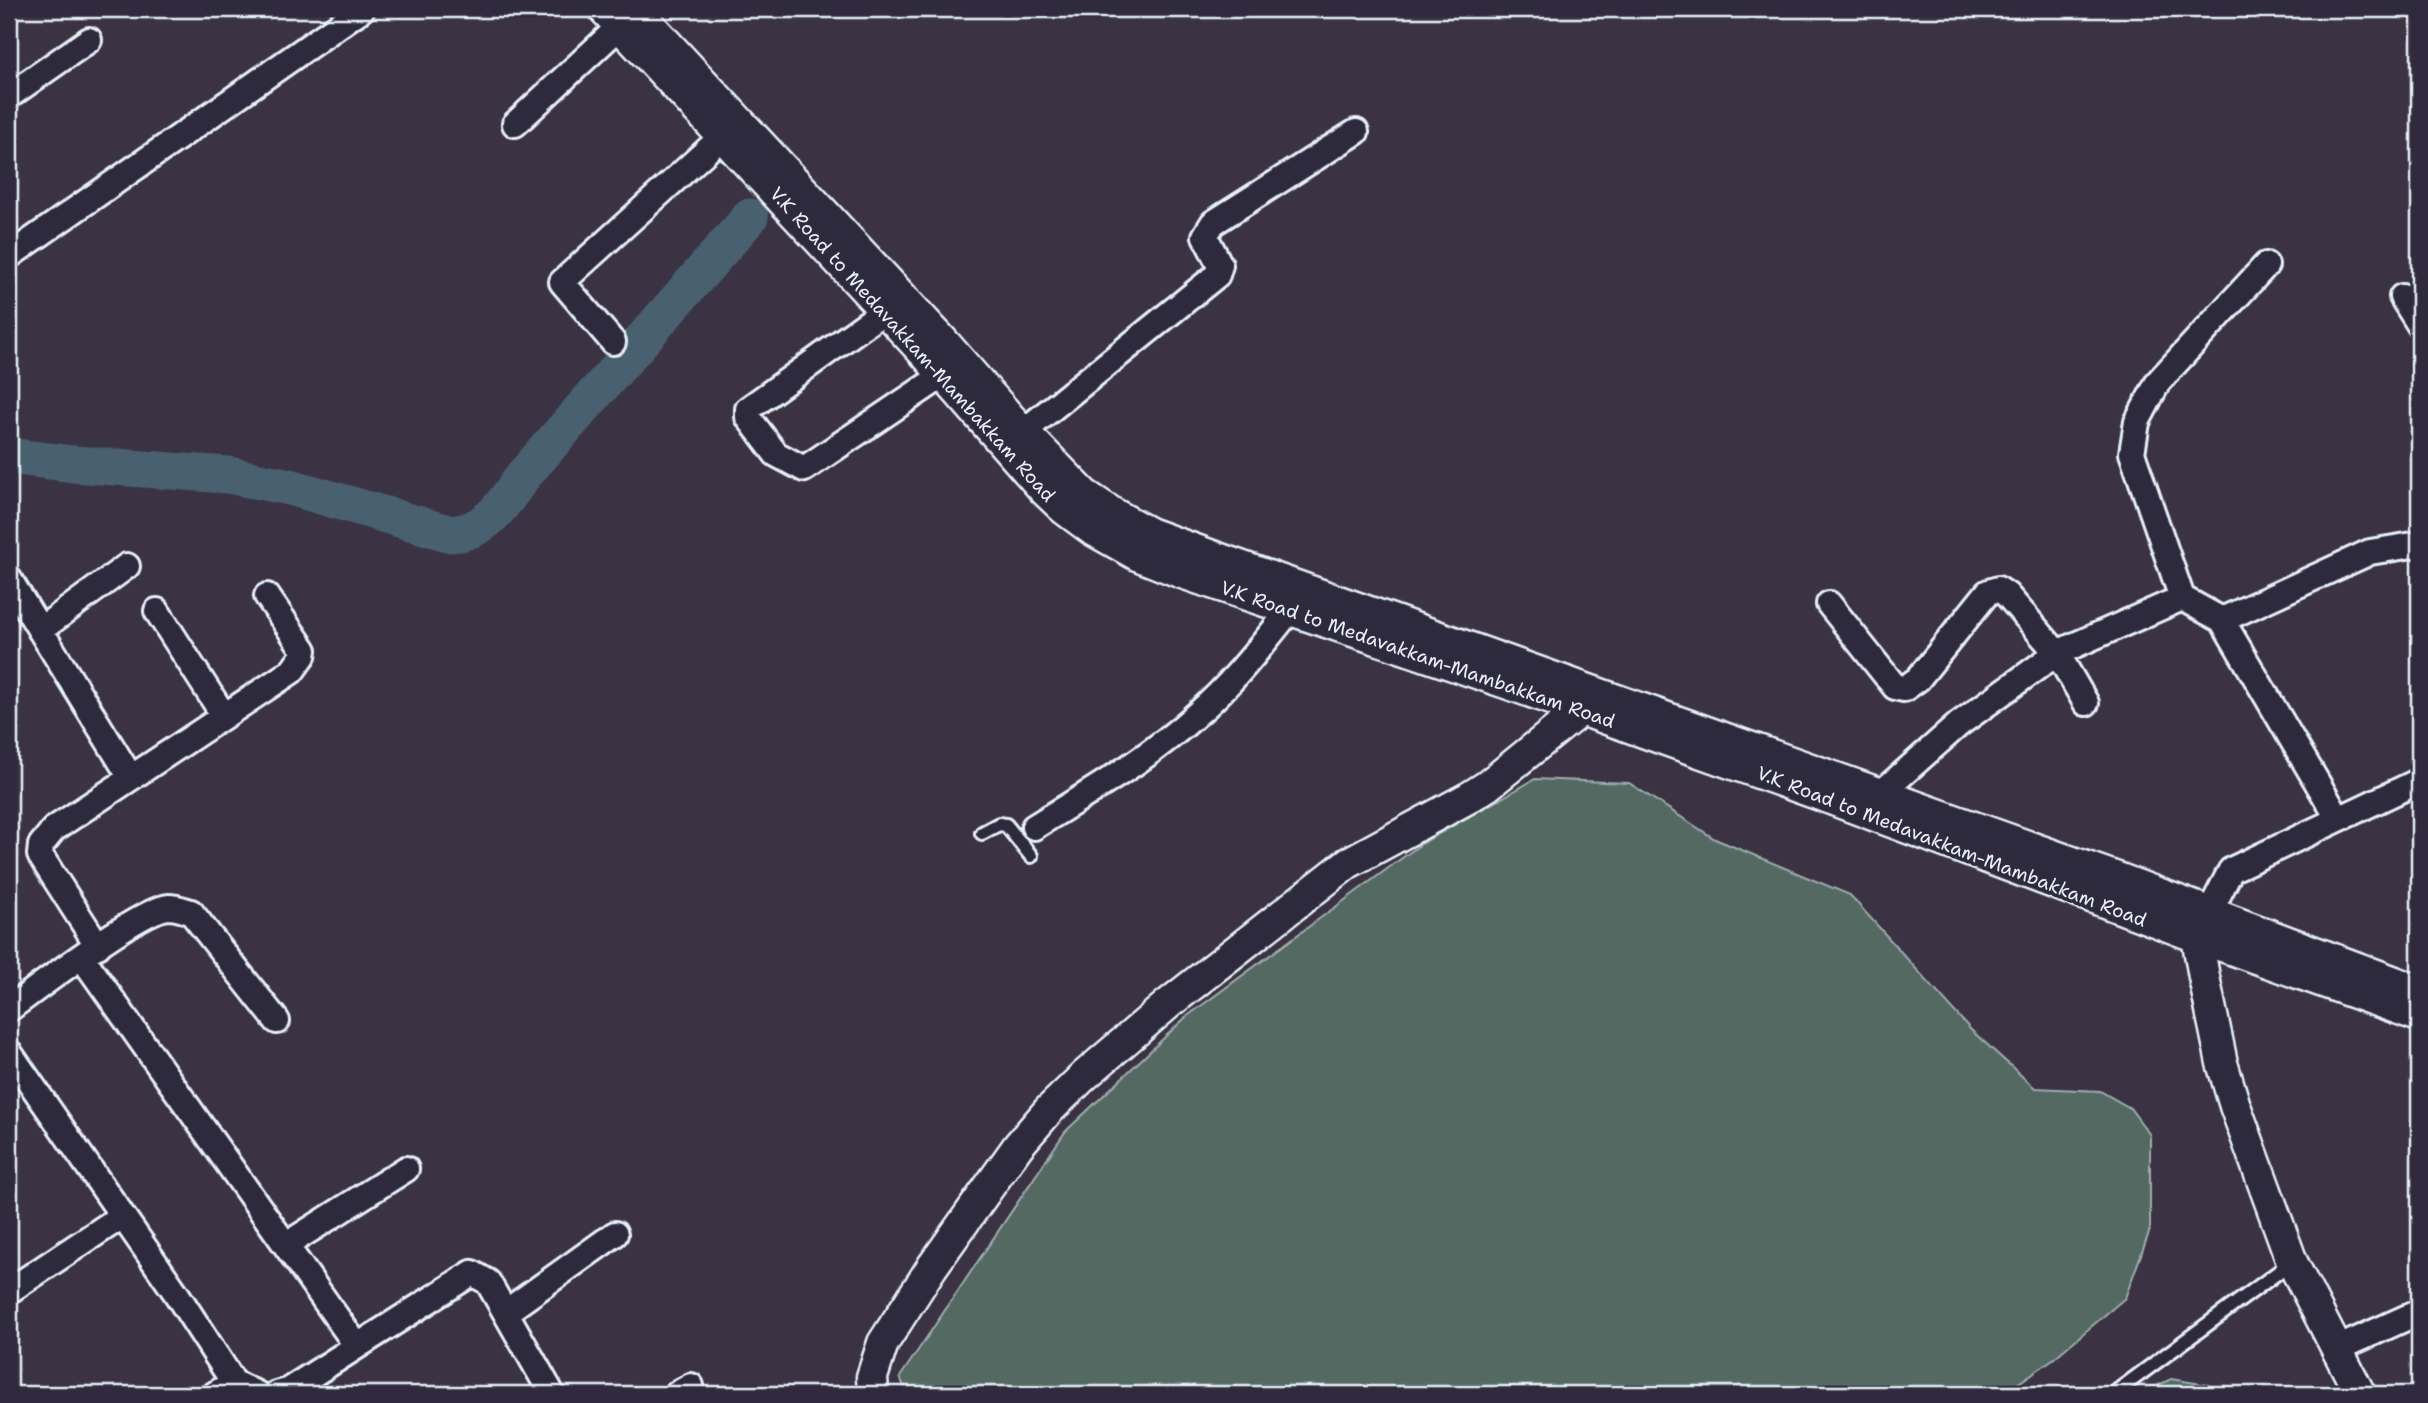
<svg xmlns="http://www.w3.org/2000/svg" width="2428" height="1403" viewBox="0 0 2428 1403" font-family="'Shantell Sans',sans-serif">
	<rect width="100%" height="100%" fill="#3b3343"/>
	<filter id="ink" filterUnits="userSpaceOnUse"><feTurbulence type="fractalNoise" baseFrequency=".0143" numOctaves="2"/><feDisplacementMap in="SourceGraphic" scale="14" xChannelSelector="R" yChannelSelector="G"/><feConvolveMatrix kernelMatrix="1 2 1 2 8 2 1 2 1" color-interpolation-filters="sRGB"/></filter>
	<g filter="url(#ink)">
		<path fill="#556963" stroke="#9eadae" stroke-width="2" d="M1535,779L1629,783L1715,839L1850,895L1971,1030L2035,1088L2100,1091L2130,1108L2150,1135V1230L2125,1298L2053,1359L2003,1394H907L900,1377L1065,1132L1186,1017L1421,844Z
			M2171,1379L2208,1385L2225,1394H2140Z"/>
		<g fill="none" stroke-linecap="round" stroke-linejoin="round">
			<path stroke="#486170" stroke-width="37" d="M9,456L73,464L228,475L290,487L451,534C487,532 503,504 522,477L750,217"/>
			<defs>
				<path id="service" d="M982,833L999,824L1006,825L1031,856
					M2113,1394L2292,1262"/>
				<path id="minor" d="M9,96L89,40
					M515,124L620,26
					M9,256L362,9
					M2402,297L2419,324
					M884,311L748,409V417L776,454L804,469L958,365
					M613,342L562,282L723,136
					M1023,432L1217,275L1220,265L1205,236L1213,223L1356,132
					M9,579L131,778
					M2182,598L2132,453L2137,422L2158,382L2266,265
					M1829,604L1895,687L1904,689L1918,679L1988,592L1998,589L2007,595L2057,653L2086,703
					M157,611L224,716
					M2222,620L2338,818
					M40,630L127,566
					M1880,794L1959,724L2057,653L2182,598L2222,620L2370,552L2419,544
					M1034,827C1090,792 1148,759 1197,714C1232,684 1261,646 1290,610
					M2209,913L2231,870L2419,781
					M98,946L40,855L41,845L54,829L292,671L303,656L304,650L267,596
					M82,957L357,1346
					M9,1009C36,989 142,908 169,907C176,907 184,910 191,912L277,1021
					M9,1052L176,1293L234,1383L215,1394
					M286,1245L406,1169
					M9,1291L122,1216
					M506,1312L615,1234
					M2337,1349L2419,1312
					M234,1383L257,1394
					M276,1394L287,1391L472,1273L488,1282L552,1394
					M677,1394L691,1386"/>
				<path id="tertiary" d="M604,9L925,354L1043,489L1064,509L1091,529L1137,555L1182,573L1506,683L1823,796L2197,937L2419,1016
					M635,9L943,341L1014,422L1084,494L1114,514L1149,533L1226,561L2120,879L2419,991
					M2204,923L2197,937L2204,977L2222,1063L2235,1106L2292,1262L2360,1394
					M873,1394L872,1377L883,1343L932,1267L1018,1146L1049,1110L1084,1076L1168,1004L1348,863L1468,798L1487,786L1581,710L1589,694"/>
			</defs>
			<use href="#service" stroke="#e8f1f8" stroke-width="18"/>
			<use href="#minor" stroke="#e8f1f8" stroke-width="30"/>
			<use href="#tertiary" stroke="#e8f1f8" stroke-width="35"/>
			<use href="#service" stroke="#2f2a3d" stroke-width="12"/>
			<use href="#minor" stroke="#2f2a3d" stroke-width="24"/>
			<use href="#tertiary" stroke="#2f2a3d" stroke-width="30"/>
		</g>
	</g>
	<g text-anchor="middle" stroke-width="7" stroke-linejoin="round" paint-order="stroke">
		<g font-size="19" fill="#e8f1f8" stroke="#2f2a3d">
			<text transform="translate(913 344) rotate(48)" y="7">V.K Road to Medavakkam-Mambakkam Road</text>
			<text transform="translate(1418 654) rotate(19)" y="7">V.K Road to Medavakkam-Mambakkam Road</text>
			<text transform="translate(1952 846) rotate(21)" y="7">V.K Road to Medavakkam-Mambakkam Road</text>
		</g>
	</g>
	<rect width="2428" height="1403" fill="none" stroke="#2f2a3d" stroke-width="35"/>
	<rect x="18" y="18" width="2393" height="1368" fill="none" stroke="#e8f1f8" stroke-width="2.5" filter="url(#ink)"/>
</svg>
